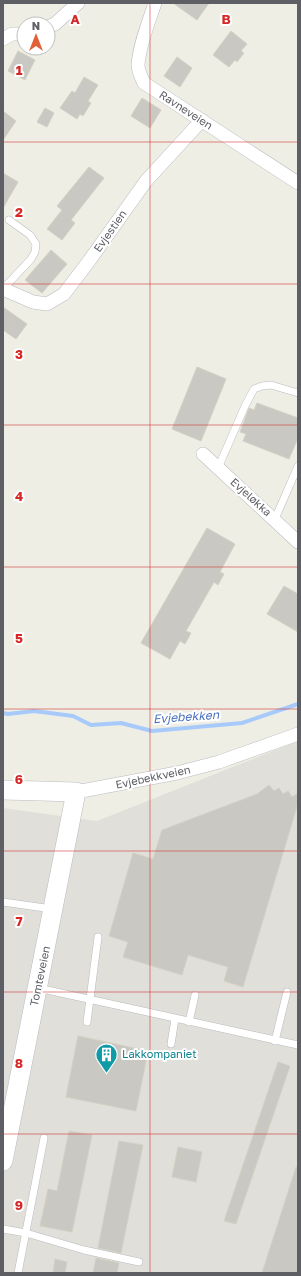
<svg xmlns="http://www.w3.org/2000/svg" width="301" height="1276" viewBox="0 0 301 1276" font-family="'Golos Text',sans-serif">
	<rect width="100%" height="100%" fill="#eeeee5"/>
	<path fill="#e0dfd9" d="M298,741V1273H3V808L97,821Z"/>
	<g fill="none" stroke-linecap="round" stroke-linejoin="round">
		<path stroke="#a8cafb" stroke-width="4" d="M3,713L8,714L34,711L73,716L91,725L121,723L152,731L242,723L298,704"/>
	</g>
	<path fill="#cac8c2" stroke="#d3d1c3" d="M173,3H209L197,20Z
		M231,31L247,44L241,51L244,53L237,62L235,60L229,67L213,55Z
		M18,51L35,60L25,80L8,71Z
		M177,57L192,68L180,87L164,76Z
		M84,77L98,85L88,101L91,103L83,116L80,114L77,119L60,108L72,91L75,93Z
		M142,98L161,110L150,128L131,116Z
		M45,108L54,113L47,127L37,122Z
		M3,111L16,121L3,140Z
		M89,167L104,178L71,220L75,223L62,240L47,229L62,210L57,206Z
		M3,173L18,182L3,208Z
		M51,250L67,264L42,293L25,280Z
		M3,307L27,324L16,339L3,330Z
		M197,367L226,379L201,441L172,429Z
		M257,403L298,418V438L289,459L243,441L246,434L240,432L249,408L254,410Z
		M207,528L235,544L220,572L224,574L218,585L214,582L186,631L191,633L185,644L180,641L170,659L141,643Z
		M284,586L298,594V632L267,614Z
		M269,785L274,791L279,788L283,794L288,791L292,797L298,793V803L243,987L224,981L228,967L188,955L182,975L123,957L128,942L109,936L133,853L153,859L162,830L257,794Z
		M78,1036L148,1051L136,1111L66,1097Z
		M278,1062L290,1066L236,1224L224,1221Z
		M69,1131L92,1135L72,1232L40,1226L48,1189L57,1191Z
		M119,1141L143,1145L121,1253L98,1248Z
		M178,1147L202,1152L196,1182L172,1177Z
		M296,1167H298V1273H262Z
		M96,1258L119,1263L117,1273H93Z
		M55,1259L67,1262L65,1273H53Z"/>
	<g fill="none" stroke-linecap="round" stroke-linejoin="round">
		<defs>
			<path id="lane" d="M3,289L31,259L35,252L36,244L30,235L9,220
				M218,468L245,406L254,389L262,386L271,385L298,393
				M275,519L298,466
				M3,902L52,909
				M38,988L298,1045
				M87,1022L98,937
				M189,1022L195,995
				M275,1041L287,992
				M171,1044L175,1019
				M3,1229L26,1233L84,1250L139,1262
				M18,1273L44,1138"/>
			<path id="street" d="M155,3C149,21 139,46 138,65C138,71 141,77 144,83L298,183
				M48,27L55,24L78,3
				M3,39L12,34H24
				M3,289L33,302L47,304L64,294L89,261L146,181L202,120
				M203,454L298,542
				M76,792L177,773L219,762L298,734"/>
			<path id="secondary" d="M3,790L76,792L3,1161"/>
		</defs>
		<use href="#lane" stroke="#babbc0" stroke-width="8"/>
		<use href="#street" stroke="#babbc0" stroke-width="14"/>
		<use href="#secondary" stroke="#babcc2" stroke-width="20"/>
		<use href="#lane" stroke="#fff" stroke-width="7"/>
		<use href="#street" stroke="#fff" stroke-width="13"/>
		<use href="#secondary" stroke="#fff" stroke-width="19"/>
	</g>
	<path fill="none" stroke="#d62828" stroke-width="1" stroke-opacity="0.55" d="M150,3V1273M3,142H298M3,284H298M3,425H298M3,567H298M3,709H298M3,851H298M3,992H298M3,1134H298"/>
	<defs>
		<symbol id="building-pin" viewBox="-11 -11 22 30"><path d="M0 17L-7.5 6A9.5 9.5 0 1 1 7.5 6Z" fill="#0f9aa8" stroke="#fff"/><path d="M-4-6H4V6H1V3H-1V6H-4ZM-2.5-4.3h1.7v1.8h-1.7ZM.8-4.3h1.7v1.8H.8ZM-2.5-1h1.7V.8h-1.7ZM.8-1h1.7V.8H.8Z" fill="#fff"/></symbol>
	</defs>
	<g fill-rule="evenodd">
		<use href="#building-pin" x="94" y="1042" width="25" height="34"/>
	</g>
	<g text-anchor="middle" stroke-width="4" stroke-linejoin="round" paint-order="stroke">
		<g font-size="11" fill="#5d5f65" stroke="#fff">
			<text transform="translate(186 110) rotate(33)" y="4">Ravneveien</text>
			<text transform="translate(110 231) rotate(-55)" y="4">Evjestien</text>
			<text transform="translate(251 497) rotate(42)" y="4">Evjeløkka</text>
			<text transform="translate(153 777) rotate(-12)" y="4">Evjebekkveien</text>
			<text transform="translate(40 976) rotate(-78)" y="4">Tomteveien</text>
		</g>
		<g font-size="11" fill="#0d838f" stroke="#fff" text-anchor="start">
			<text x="122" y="1058">Lakkompaniet</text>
		</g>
		<g font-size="12" font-style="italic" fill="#4b71be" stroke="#fff">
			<text transform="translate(186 717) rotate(-4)" y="4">Evjebekken</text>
		</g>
	</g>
	<g font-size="13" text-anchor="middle" font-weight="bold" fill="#d62828" stroke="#fff" stroke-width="4" stroke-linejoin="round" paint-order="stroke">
		<text x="75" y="24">A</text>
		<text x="226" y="24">B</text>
		<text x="19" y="75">1</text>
		<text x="19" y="217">2</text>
		<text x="19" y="359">3</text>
		<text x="19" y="501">4</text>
		<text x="19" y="643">5</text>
		<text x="19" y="784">6</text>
		<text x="19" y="926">7</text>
		<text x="19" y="1068">8</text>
		<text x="19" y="1210">9</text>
	</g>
	<rect width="301" height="1276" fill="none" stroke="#5d5f65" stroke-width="8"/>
	<g transform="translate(36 36)"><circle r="19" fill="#ffffff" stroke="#bebfc1"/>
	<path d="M0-3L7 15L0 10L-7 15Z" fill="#e16038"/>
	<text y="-6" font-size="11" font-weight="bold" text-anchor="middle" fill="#5d5f65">N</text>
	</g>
</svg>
